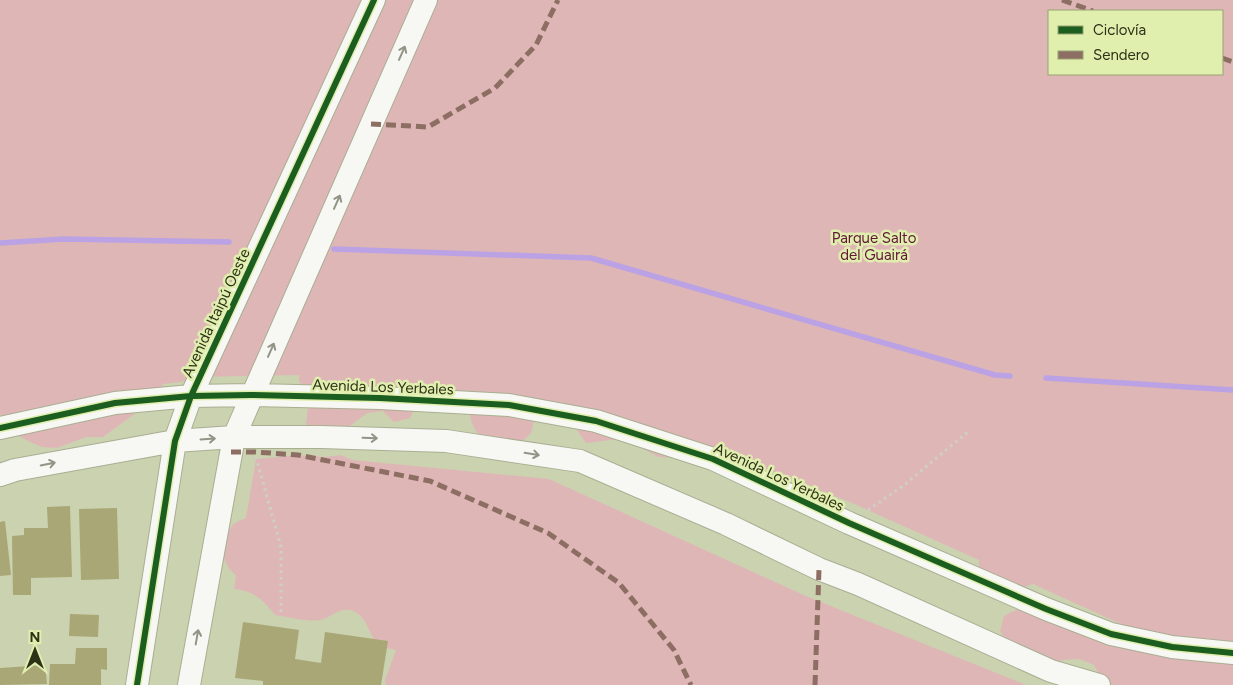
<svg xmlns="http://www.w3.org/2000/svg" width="1233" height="685" viewBox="0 0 1233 685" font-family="Figtree,sans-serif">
	<rect width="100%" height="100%" fill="#cbd2b0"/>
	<path fill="#dfb6b6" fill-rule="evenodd" d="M0,0H1233V685H1108L1102,680L1094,665L1079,659L1064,660L1048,664L1017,658L1000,631L1004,616L1020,608L1147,636L1033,584L1006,593L979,579V560L852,503L754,464L745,472L691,458L658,457L644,449L635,437L586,443L577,430L576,414L535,417L531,433L520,444H486C473,429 469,421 469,401L441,388L424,390L410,418L394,422L383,411L367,413L330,441L314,437L306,424L310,392L299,382V375L197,377L181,382L163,384L155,399L103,437H86L57,448L42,447L28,441L14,433L3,421L0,413ZM1049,11H1222V74H1049Z
		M298,455L324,457L341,455L352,460L549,479L806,596L1026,685H386L385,680L396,650C392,649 385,648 381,646C368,638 369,617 353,611C340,606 331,618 320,620C305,622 289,617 275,615C262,599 254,591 234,589L236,575C220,564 219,540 232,526C235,522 241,520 246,518L256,459Z"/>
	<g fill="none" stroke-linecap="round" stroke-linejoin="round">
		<path stroke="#baa2e4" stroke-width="5.5" d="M0,243L64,239L229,242
			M334,249L591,258L995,375L1010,376
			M1046,378L1233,390"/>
	</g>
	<path fill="#a9a776" d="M70,506L72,577L31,578V595H13L12,536L24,535V528H48L47,507Z
		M117,508L119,579L81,580L79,509Z
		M5,521L11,575L0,576V522Z
		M70,614L99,615L98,637L69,636Z
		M243,622L299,630L295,659L321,663L325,632L388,641L381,685H263V681L235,678Z
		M76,648H107V670L101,669V685H49L50,664H75Z
		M45,665L47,684L0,685V668Z"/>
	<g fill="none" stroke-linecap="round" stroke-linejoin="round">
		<defs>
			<path id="minor" d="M0,428L115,403L191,396L251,395L380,398L509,405L596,421L713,459L849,523L1046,609L1111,634L1172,647L1233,653
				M0,475L15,470L175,441L234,437H321L446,441L580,461L726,524L819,569L858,584L1051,671L1099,685
				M137,685L175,441L191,396L374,0
				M189,685L234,437L426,0"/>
		</defs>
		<use href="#minor" stroke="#a9ae93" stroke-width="24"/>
		<path stroke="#ced0c6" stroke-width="3" stroke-dasharray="2.5 4" stroke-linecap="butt" d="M256,457L281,547V613
			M868,510L903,486L970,430"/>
		<use href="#minor" stroke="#f7f8f3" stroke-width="22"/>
		<path stroke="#8d6e63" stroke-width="5" stroke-dasharray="10 5" stroke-linecap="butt" d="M1062,0L1093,11
			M1222,58L1233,62
			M371,124L428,127L495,88L536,45L558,0
			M231,452H255L298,455L430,481L548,533L619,583L674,650L691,685
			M815,685L819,569"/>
		<defs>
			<path id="cycleway" d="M0,428L115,403L191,396L251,395L380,398L509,405L596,421L713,459L849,523L1046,609L1111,634L1172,647L1233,653
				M137,685L175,441L191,396L374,0"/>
		</defs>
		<use href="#cycleway" stroke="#e0eeae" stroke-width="9"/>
		<use href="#cycleway" stroke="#1b5e20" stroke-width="6"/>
	</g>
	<defs><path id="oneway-shaft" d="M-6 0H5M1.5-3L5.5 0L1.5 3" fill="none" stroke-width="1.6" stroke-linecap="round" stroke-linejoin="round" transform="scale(1.25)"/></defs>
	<g stroke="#929486">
		<use href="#oneway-shaft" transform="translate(402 53) rotate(-66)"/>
		<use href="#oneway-shaft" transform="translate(337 202) rotate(-66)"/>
		<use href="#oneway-shaft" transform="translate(271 350) rotate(-66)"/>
		<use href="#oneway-shaft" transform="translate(370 438) rotate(2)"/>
		<use href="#oneway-shaft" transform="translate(208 439) rotate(-4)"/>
		<use href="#oneway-shaft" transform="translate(532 454) rotate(9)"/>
		<use href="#oneway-shaft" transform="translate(48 464) rotate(-11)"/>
		<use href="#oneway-shaft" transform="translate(197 637) rotate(-80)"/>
	</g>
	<g text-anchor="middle" stroke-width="5" stroke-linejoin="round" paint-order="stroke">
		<g font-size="15" fill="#621638" stroke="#e0eeae">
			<text x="874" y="243">Parque Salto<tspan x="874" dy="17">del Guairá</tspan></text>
		</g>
		<g font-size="15" fill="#2c3118" stroke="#e0eeae">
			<text transform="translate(216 313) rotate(-65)" y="5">Avenida Itaipú Oeste</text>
			<text transform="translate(383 387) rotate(2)" y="5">Avenida Los Yerbales</text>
			<text transform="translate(779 477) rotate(25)" y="5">Avenida Los Yerbales</text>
		</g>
	</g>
	<rect x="1048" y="10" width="175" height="65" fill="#e0eeae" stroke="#98a272"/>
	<rect x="1058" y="26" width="25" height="8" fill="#1b5e20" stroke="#98a272"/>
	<text x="1093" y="35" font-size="15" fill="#2c3118">Ciclovía</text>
	<rect x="1058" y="51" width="25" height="8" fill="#8d6e63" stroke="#98a272"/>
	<text x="1093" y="60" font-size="15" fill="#2c3118">Sendero</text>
	<g transform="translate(35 650)" stroke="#e0eeae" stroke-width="4" paint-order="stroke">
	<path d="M0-4L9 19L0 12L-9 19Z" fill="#2c3118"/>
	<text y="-8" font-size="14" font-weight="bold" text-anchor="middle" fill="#2c3118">N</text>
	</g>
</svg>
